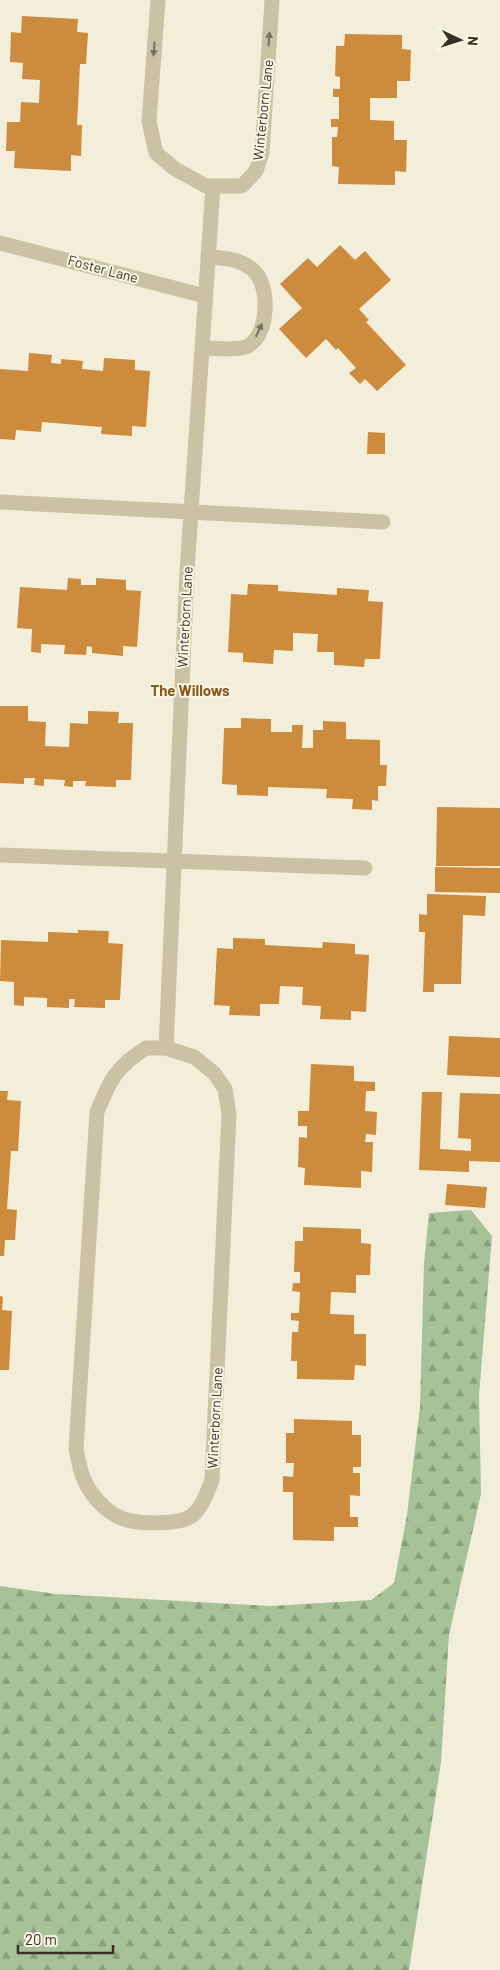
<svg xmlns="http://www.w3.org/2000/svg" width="500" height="1970" viewBox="0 0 500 1970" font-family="Barlow,sans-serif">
	<defs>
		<pattern id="forest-firs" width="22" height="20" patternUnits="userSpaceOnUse" patternTransform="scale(1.25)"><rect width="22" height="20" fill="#a7c298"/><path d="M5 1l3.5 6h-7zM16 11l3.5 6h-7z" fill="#899e7c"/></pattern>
	</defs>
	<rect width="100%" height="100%" fill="#f2eed9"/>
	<path fill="url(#forest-firs)" d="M471,1210L492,1236L479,1396L481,1494L449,1635L441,1762L409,1970H0V1586L56,1594L271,1606L371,1600L394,1583L407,1515L420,1407L424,1263L429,1213Z"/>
	<path fill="#cc8b3d" d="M22,16L78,19L77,32L88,33L86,64H80L77,125H82L81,156L71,155V171L14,168L15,151H6L7,122H20L21,102L39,103L40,80L22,79L23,63L10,62L11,32L21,33Z
		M345,34L402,35V49L411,50L410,81H397V98H370V120L394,121V140H407L406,172L395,171V185L338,184L339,167L332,166V137H337L338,127H331V119H339V97H333V89H340V77L335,76L336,46H344Z
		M340,245L355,260L365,251L391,280L359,309L369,320L366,322L406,365L377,391L365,379L360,384L349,373L356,368L338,348L336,350L326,339L306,358L279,329L302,308L280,284L308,258L317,267Z
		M29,353L52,355L51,363L61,364V359L83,361L82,369L103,371L104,358L135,360V370L150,371L146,427L132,426V436L101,434L102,427L42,422L41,432L16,430L15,440L0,439V369L28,371Z
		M368,432L385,433V454H367Z
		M68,578L81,579V585H96V578L126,580V590L141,591L137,647L123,646V656L92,653V647L87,646L86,655L64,654L65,645L41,644V653L31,652L32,629L17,628L20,587L67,590Z
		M248,584L278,585V591L337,595V588L369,590L368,601L383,602L380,659H365L364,667L334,665V652H317L318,634L293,633V651L274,650L273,664L243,662V653L228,652L231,594L247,595Z
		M0,706H28V721L46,722L45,746L69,747L70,723L88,724V711L119,712L118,723H133L131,780H116V787L85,786L86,781H73V787L64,786L65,780L44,779V786L34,785L35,778H24V784L0,783Z
		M241,718L271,719V732H292V725H303L302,748H313V730H323V721L346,722V739L380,740V765H387L386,786H378V801L372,800V810L352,809L353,799L326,798L327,789L268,787V796L237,795V785L222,784L224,728H241Z
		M437,807L500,808V866H436Z
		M435,867L500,868V893L435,892Z
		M427,894L486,896L485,916L463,915L461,984H434V992H423L425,932H419V914L427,915Z
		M78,930L109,931L108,943L123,944L120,1000H105V1008L74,1007L75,999H69V1008L47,1007V998L24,997V1006L14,1005V982L0,981L1,940L48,942V932L78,933Z
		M233,938L265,939V945L322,948L323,942L355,944V954L369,955L366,1012L351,1011V1020L320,1019L321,1006L302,1005L303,987L280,986L279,1004H260V1016L229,1015L230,1006L214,1005L217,948L233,949Z
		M449,1036L500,1038V1077L447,1075Z
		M311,1064L354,1066V1081L375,1082V1091H366L365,1111L377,1112L376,1135L366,1134L365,1142H373L372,1172L361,1171V1188L304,1185L305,1168L298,1167L299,1137L307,1138V1126H298V1111H309Z
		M0,1091H8L7,1100L21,1101L18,1151H11L7,1209L17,1210L15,1240H5L4,1256H0Z
		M422,1092H442L440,1149L471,1151V1139L458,1138L460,1093L500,1094V1162L469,1161V1172L419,1170Z
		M447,1184L487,1187L485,1208L445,1205Z
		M303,1227L361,1229V1243L371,1244L370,1275H356V1293L331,1292L330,1314L354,1315V1334H366V1366L355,1365L354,1380L297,1379V1361H291L292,1332H298L299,1321L291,1320V1313H299L300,1292L292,1291L293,1283H300V1272H294L295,1241H303Z
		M0,1296L3,1297L2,1310L12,1311L9,1370H0Z
		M294,1419L352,1421V1435H361V1467H353V1473H360V1496L350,1495V1517H358V1527H334V1541L293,1540V1492H283V1476L293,1477L294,1463H286V1433H294Z"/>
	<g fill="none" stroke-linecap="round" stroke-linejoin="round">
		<path stroke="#cbc1a4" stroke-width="15" d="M158,0L149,121L156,153L175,169L206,186H242L256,171L262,153L272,0
			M0,243L205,296
			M202,348C213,348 239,351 248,346C269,334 270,288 255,272C243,259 224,258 208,257
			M0,502L383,522
			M0,855L365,868
			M146,1048H166L194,1057L214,1073L225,1089L229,1114L212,1480C207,1492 201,1512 188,1518C176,1524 140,1524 127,1520C112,1516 99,1504 91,1492C82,1480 79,1464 76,1449L97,1112C110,1080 116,1067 146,1048Z
			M166,1048L187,571L213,186"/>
	</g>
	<defs><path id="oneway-solid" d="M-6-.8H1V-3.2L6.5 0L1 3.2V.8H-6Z" transform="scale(1.25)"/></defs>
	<g fill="#79715f">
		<use href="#oneway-solid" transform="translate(269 39) rotate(-86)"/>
		<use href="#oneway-solid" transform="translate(154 49) rotate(94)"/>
		<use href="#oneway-solid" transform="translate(259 330) rotate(-65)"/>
	</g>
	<g text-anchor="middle" stroke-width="4" stroke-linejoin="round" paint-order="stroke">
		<g font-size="14" fill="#363026" stroke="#faf7e5">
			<text transform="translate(263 110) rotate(-84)" y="5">Winterborn Lane</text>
			<text transform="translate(103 269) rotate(15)" y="5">Foster Lane</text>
			<text transform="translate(185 617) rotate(-87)" y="5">Winterborn Lane</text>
			<text transform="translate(215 1418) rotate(-87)" y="5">Winterborn Lane</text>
		</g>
		<g font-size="15" font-weight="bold" fill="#89561b" stroke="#faf7e5">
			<text x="190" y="696">The Willows</text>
		</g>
	</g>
	<g transform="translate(460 40) rotate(94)" stroke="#faf7e5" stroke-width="4" paint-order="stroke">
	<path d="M0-4L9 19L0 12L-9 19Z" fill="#363026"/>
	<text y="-8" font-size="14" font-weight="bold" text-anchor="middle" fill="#363026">N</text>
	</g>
	<path d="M18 1945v8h95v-8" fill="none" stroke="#363026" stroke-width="2.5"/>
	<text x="25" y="1945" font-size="15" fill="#363026" stroke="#faf7e5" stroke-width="4" paint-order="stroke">20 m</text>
</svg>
